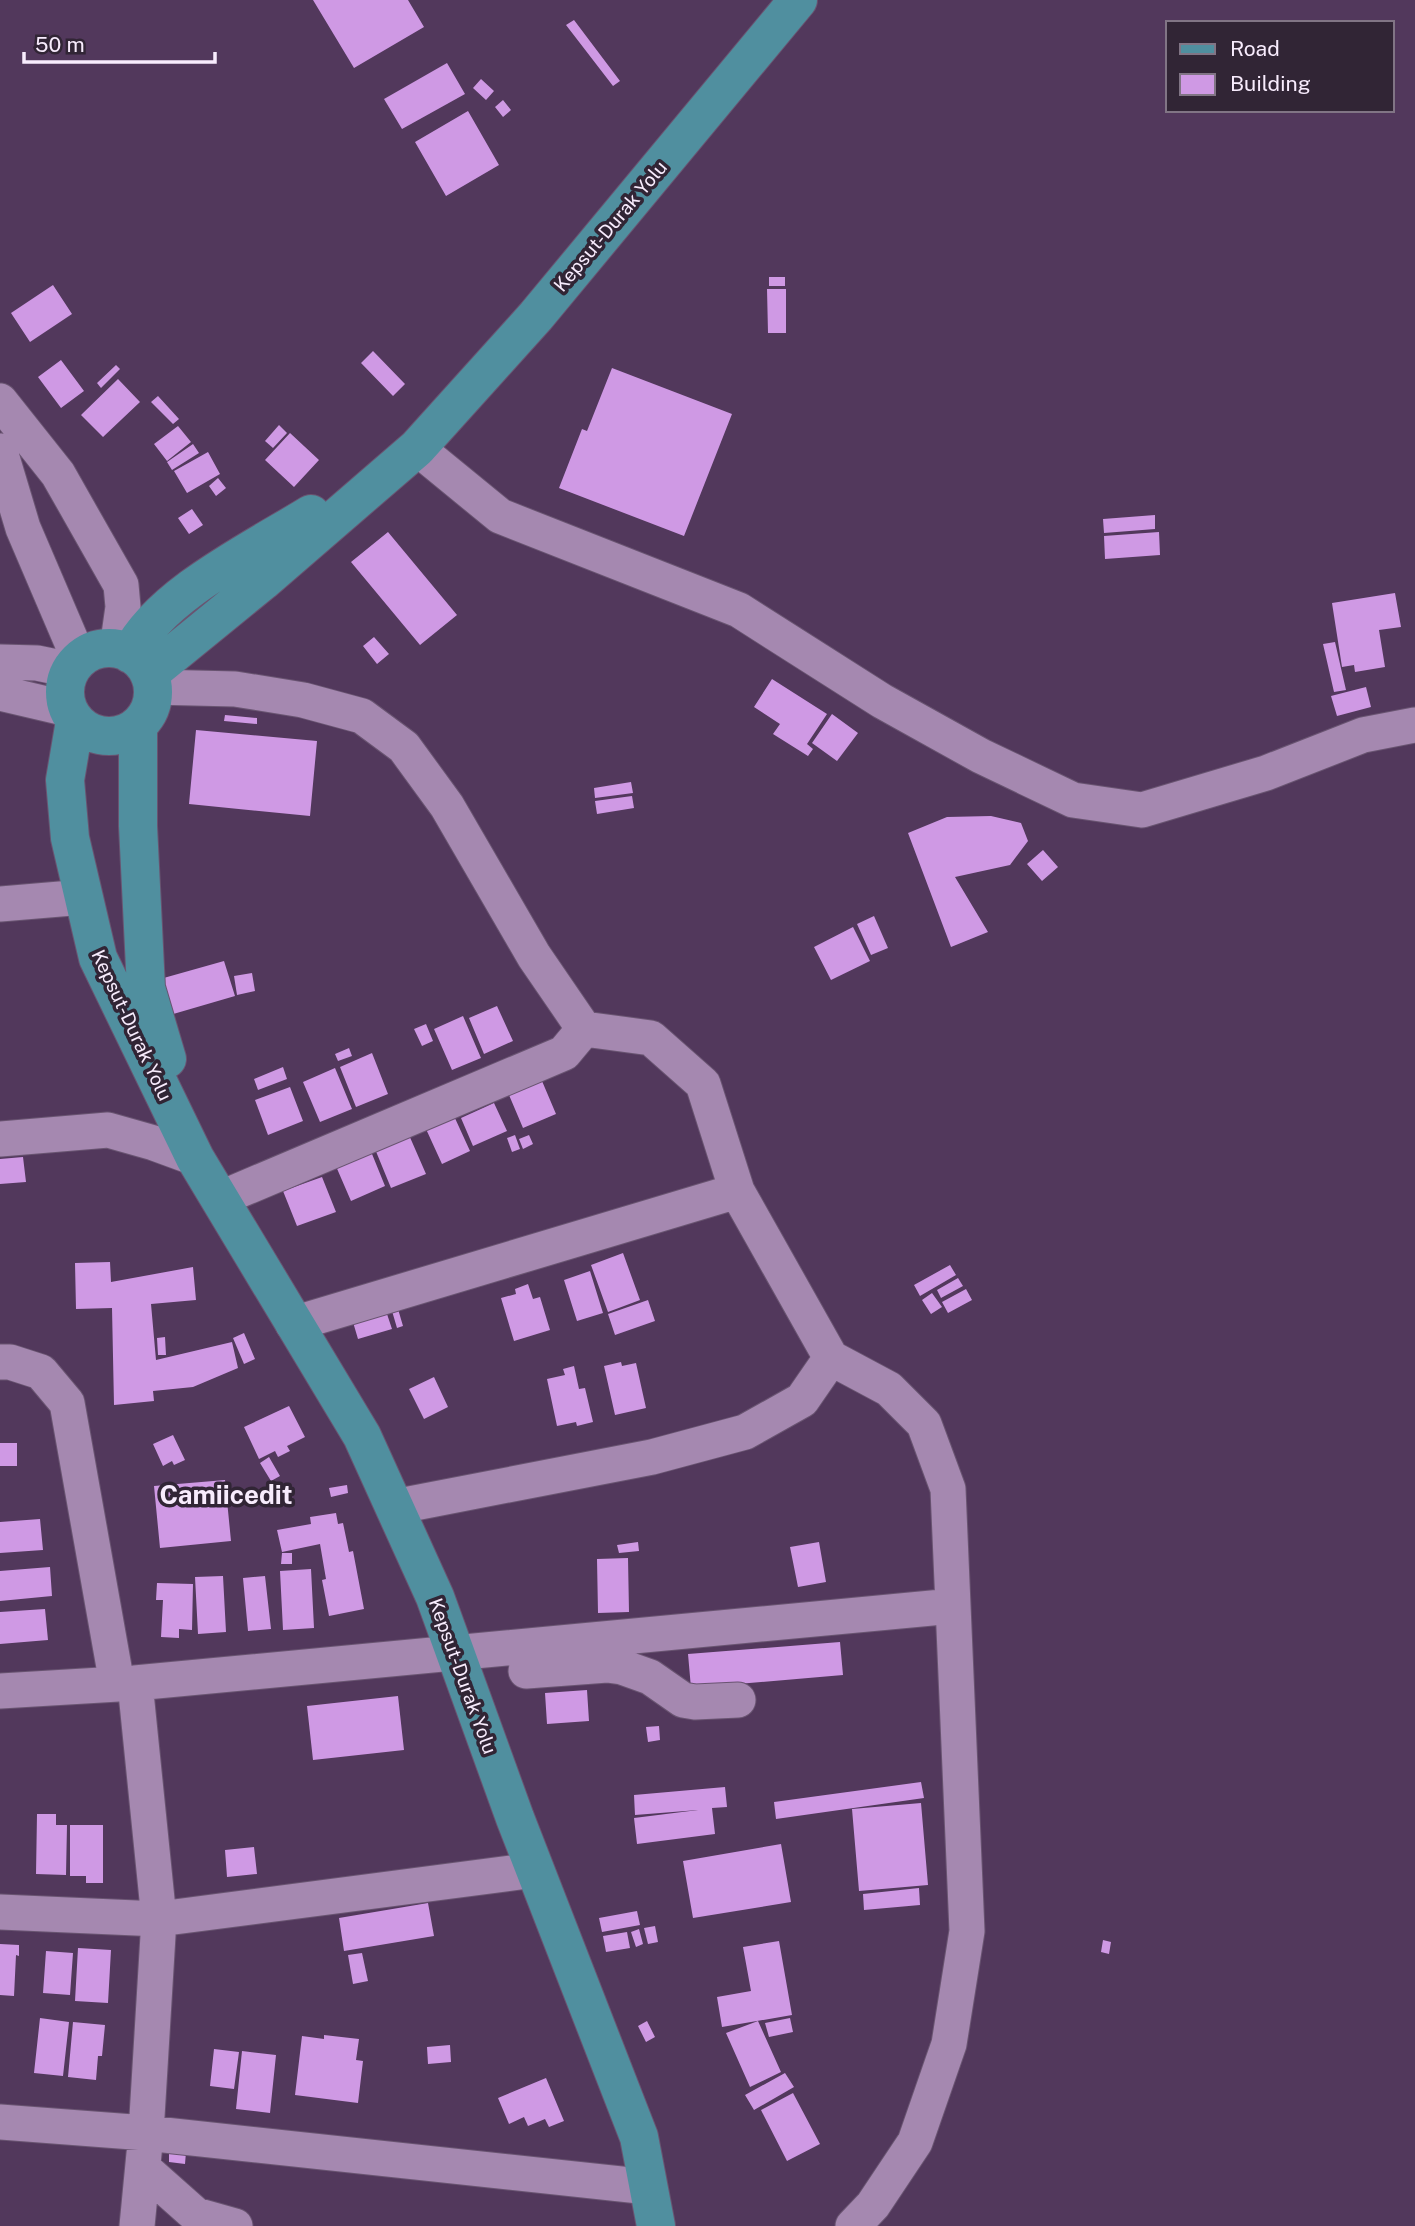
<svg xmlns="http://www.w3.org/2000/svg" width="1415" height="2226" viewBox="0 0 1415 2226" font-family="'Public Sans',sans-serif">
	<rect width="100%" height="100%" fill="#52385c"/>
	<path fill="#cf99e4" d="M313,0H408L424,27L354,68Z
		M574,20L620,81L613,86L566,25Z
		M447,63L465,94L402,129L384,99Z
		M481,79L494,91L486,100L473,88Z
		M503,100L511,110L503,117L495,107Z
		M468,111L499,165L446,196L415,142Z
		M769,277H785V286H769Z
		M53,285L72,314L30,342L11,313Z
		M767,289H786V333H768Z
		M373,351L405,384L393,396L361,363Z
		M61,360L84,391L61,408L38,377Z
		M116,365L120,369L101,388L97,383Z
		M612,368L732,414L684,536L559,488L582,429L587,431Z
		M118,379L140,402L103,437L81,415Z
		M158,396L179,419L173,424L151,402Z
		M279,425L287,433L273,448L265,441Z
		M178,426L191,442L167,461L154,444Z
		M290,433L319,460L294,487L265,460Z
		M193,444L199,453L172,470L167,462Z
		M208,452L220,474L187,493L174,471Z
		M218,478L226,488L216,496L209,486Z
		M192,509L203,525L189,534L178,518Z
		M1155,515V529L1104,533L1103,519Z
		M388,532L457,615L420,645L351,562Z
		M1159,532L1160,555L1105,559L1104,536Z
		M1395,593L1401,627L1379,630L1385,667L1355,672L1354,665L1342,667L1332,603Z
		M374,637L389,654L377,664L363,646Z
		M1335,642L1346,690L1334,692L1323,644Z
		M772,679L827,714L807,744L813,749L808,756L773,734L780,724L754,707Z
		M1366,687L1371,707L1337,716L1331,696Z
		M832,714L858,733L837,761L812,743Z
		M225,715L257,718V724L224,721Z
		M196,730L317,741L310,816L189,804Z
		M631,782L633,793L595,798L594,788Z
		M632,796L634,808L597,814L595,801Z
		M991,816L1021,823L1028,841L1010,865L955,877L988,932L951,947L908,833L947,817Z
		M1043,850L1058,867L1042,881L1027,864Z
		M874,916L888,948L871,955L857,924Z
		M853,927L870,961L831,980L814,947Z
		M224,961L235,996L163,1017L153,981Z
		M252,973L255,991L237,995L234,976Z
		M497,1006L513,1041L484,1054L469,1018Z
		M463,1016L481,1058L452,1070L434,1029Z
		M426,1024L433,1041L422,1046L414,1029Z
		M349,1048L352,1056L338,1061L335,1054Z
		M372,1053L388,1094L356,1107L340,1067Z
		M283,1067L287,1079L258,1090L254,1079Z
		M335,1068L352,1109L320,1122L303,1082Z
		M542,1081L556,1114L523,1128L509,1095Z
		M290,1087L303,1121L268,1135L255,1100Z
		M494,1103L507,1131L473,1146L461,1118Z
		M454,1116L470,1151L442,1164L426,1129Z
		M409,1135L426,1174L391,1188L375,1149Z
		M515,1135L520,1149L512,1152L507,1138Z
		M529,1135L533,1144L523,1149L519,1139Z
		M370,1149L385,1186L351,1201L335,1164Z
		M23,1157L26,1182L0,1184V1159Z
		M322,1177L336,1212L297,1226L283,1191Z
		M623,1253L640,1300L608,1312L591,1265Z
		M110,1262L111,1282L193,1267L196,1300L151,1304L156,1360L232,1342L238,1368L193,1387L153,1391L154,1401L114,1405L112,1308L76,1309L75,1263Z
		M950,1265L956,1275L920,1296L914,1285Z
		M590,1271L603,1313L577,1321L564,1280Z
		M958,1278L963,1286L941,1298L937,1290Z
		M528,1284L533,1299L540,1297L550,1330L514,1341L501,1298L516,1294L515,1289Z
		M966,1289L972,1300L948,1313L942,1302Z
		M932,1293L942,1307L931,1314L922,1300Z
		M648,1300L655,1321L615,1335L608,1314Z
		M383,1302L392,1329L358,1339L350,1312Z
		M398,1309L403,1326L397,1328L392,1311Z
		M244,1333L255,1359L244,1364L233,1338Z
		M165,1337L166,1355H158L157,1338Z
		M621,1362L622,1366L636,1363L646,1408L615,1415L604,1366Z
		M574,1366L579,1389L585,1388L593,1422L577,1426L576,1422L557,1426L547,1379L565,1375L563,1369Z
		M434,1377L448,1407L424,1419L409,1389Z
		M289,1406L305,1437L287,1446L290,1451L278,1457L275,1451L259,1459L244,1427Z
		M173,1435L185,1460L174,1465L172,1461L163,1466L153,1444Z
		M0,1443H17V1466H0Z
		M269,1457L280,1476L271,1481L260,1463Z
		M225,1480L231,1541L160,1548L154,1486Z
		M347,1485L348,1493L331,1497L329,1488Z
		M336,1513L338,1524L343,1523L349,1552L353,1551L364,1609L329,1616L322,1580L326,1579L320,1544L282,1552L277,1530L311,1524L310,1517Z
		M40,1519L43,1550L0,1553V1522Z
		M638,1542L639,1551L619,1553L617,1545Z
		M819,1542L826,1582L798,1587L790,1547Z
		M282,1553H292V1564H281Z
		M628,1558L629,1612L598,1613L597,1559Z
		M50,1567L52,1596L0,1601V1571Z
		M311,1569L314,1628L283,1630L280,1571Z
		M223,1576L226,1632L198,1634L195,1577Z
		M265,1576L271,1629L248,1631L243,1578Z
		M157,1583L193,1584L192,1630L179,1629V1638L161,1637L163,1600H156Z
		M45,1609L48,1640L0,1644V1612Z
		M840,1642L843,1675L691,1688L688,1654Z
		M587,1690L589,1721L547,1724L545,1693Z
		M398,1696L404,1750L313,1760L307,1706Z
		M659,1726L660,1740L648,1742L646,1727Z
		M921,1782L924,1798L776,1819L774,1802Z
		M725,1787L727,1807L712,1808L715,1834L637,1844L634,1818L698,1810L635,1815L634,1795Z
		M921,1803L928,1885L859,1891L852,1809Z
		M37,1814H56V1825H67L66,1875L36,1874Z
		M70,1825H103V1883H86V1876H70Z
		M781,1844L791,1902L693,1918L683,1861Z
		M254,1847L257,1874L227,1877L225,1850Z
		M919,1888L920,1905L864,1910L863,1894Z
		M428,1903L434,1936L344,1951L339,1918Z
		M637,1911L640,1925L602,1932L599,1918Z
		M655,1926L658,1942L648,1944L644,1928Z
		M639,1929L643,1944L636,1947L631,1932Z
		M627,1932L630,1948L606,1952L603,1936Z
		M1103,1940L1111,1942L1109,1954L1101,1952Z
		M779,1941L792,2015L722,2027L717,1997L751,1991L743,1947Z
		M0,1944L19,1945V1956L16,1955L14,1996L0,1995Z
		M78,1948L111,1950L108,2003L75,2001Z
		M46,1951L73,1953L70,1995L43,1993Z
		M362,1953L368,1981L353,1984L348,1955Z
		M40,2018L69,2022L63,2076L34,2073Z
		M790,2018L793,2032L769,2037L765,2023Z
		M647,2021L655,2037L646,2042L638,2026Z
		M758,2021L781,2072L750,2087L726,2033Z
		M73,2022L105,2025L102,2056H98L96,2080L68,2077Z
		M324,2035L359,2039L356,2060L363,2061L358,2103L295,2095L302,2036L324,2039Z
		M450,2045L451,2062L428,2064L427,2047Z
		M214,2049L239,2052L234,2089L210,2086Z
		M242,2051L276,2055L270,2113L236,2109Z
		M785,2073L794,2087L754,2110L745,2095Z
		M546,2078L564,2121L549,2127L545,2119L528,2126L524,2117L509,2124L498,2098Z
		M793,2093L820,2144L787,2161L761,2110Z
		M169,2150L186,2152L185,2164L169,2162Z"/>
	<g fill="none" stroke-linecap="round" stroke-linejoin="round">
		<defs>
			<path id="minor" d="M0,401L58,474L121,585L123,607L117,649
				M417,448L500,516L739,610L882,701L981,756L1073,800L1142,810L1266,773L1363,735L1415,725
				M0,451L23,528L79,659
				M0,662L37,663L71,670
				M153,687L235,689L303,700L362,716L404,747L447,806L534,956L584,1029L651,1038L703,1084L737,1191L831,1358L889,1389L924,1424L948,1489L967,1931L949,2044L915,2142L873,2205L853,2226
				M0,693L68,709
				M0,904L84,897
				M0,1139L108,1130L154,1143L195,1158
				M219,1199L564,1053L584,1029
				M293,1324L737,1191
				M0,1362H10L41,1372L67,1403L117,1684
				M394,1507L652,1457L745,1432L802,1400L831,1358
				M526,1671L607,1665L622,1667L650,1677L683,1700L695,1702L738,1700
				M135,1683L159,1919L146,2133L137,2226
				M0,1691L135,1683L953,1606
				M0,1912L159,1919L535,1870
				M0,2122L146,2133L649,2187
				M143,2168L196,2215L235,2226"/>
			<path id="major" d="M65 692a44 44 0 1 1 88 0a44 44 0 1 1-88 0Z
				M130,654C159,595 256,548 311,514
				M149,674L263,581L417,448L536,316L798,0
				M75,721L65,780L70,838L98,958L195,1158L362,1436L435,1597L515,1818L639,2137L656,2226
				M138,725V826L146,988L167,1059"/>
		</defs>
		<use href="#minor" stroke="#695471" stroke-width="37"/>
		<use href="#major" stroke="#695471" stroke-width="40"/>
		<use href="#minor" stroke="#a588b0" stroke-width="35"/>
		<use href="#major" stroke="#508f9f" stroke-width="38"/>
	</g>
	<g text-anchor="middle" stroke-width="7" stroke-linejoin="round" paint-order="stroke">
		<g font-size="19" fill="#f8ecfd" stroke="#312535">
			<text transform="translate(610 226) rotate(-50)" y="7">Kepsut-Durak Yolu</text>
			<text transform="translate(132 1025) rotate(65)" y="7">Kepsut-Durak Yolu</text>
			<text transform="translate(463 1676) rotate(70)" y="7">Kepsut-Durak Yolu</text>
		</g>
		<g font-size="26" font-weight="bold" fill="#f8ecfd" stroke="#312535">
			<text x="226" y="1504">Camiicedit</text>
		</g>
	</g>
	<rect x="1166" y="21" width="228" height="91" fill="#312535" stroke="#817585" stroke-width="2"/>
	<rect x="1180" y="44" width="35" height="10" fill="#508f9f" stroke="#817585" stroke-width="2"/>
	<text x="1230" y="56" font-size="21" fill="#f8ecfd">Road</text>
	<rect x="1180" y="74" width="35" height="21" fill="#cf99e4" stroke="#817585" stroke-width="2"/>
	<text x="1230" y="91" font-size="21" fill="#f8ecfd">Building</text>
	<path d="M24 52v10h191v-10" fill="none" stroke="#f8ecfd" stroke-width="3.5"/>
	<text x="35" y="52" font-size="21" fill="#f8ecfd" stroke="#312535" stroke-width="5" paint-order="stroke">50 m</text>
</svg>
